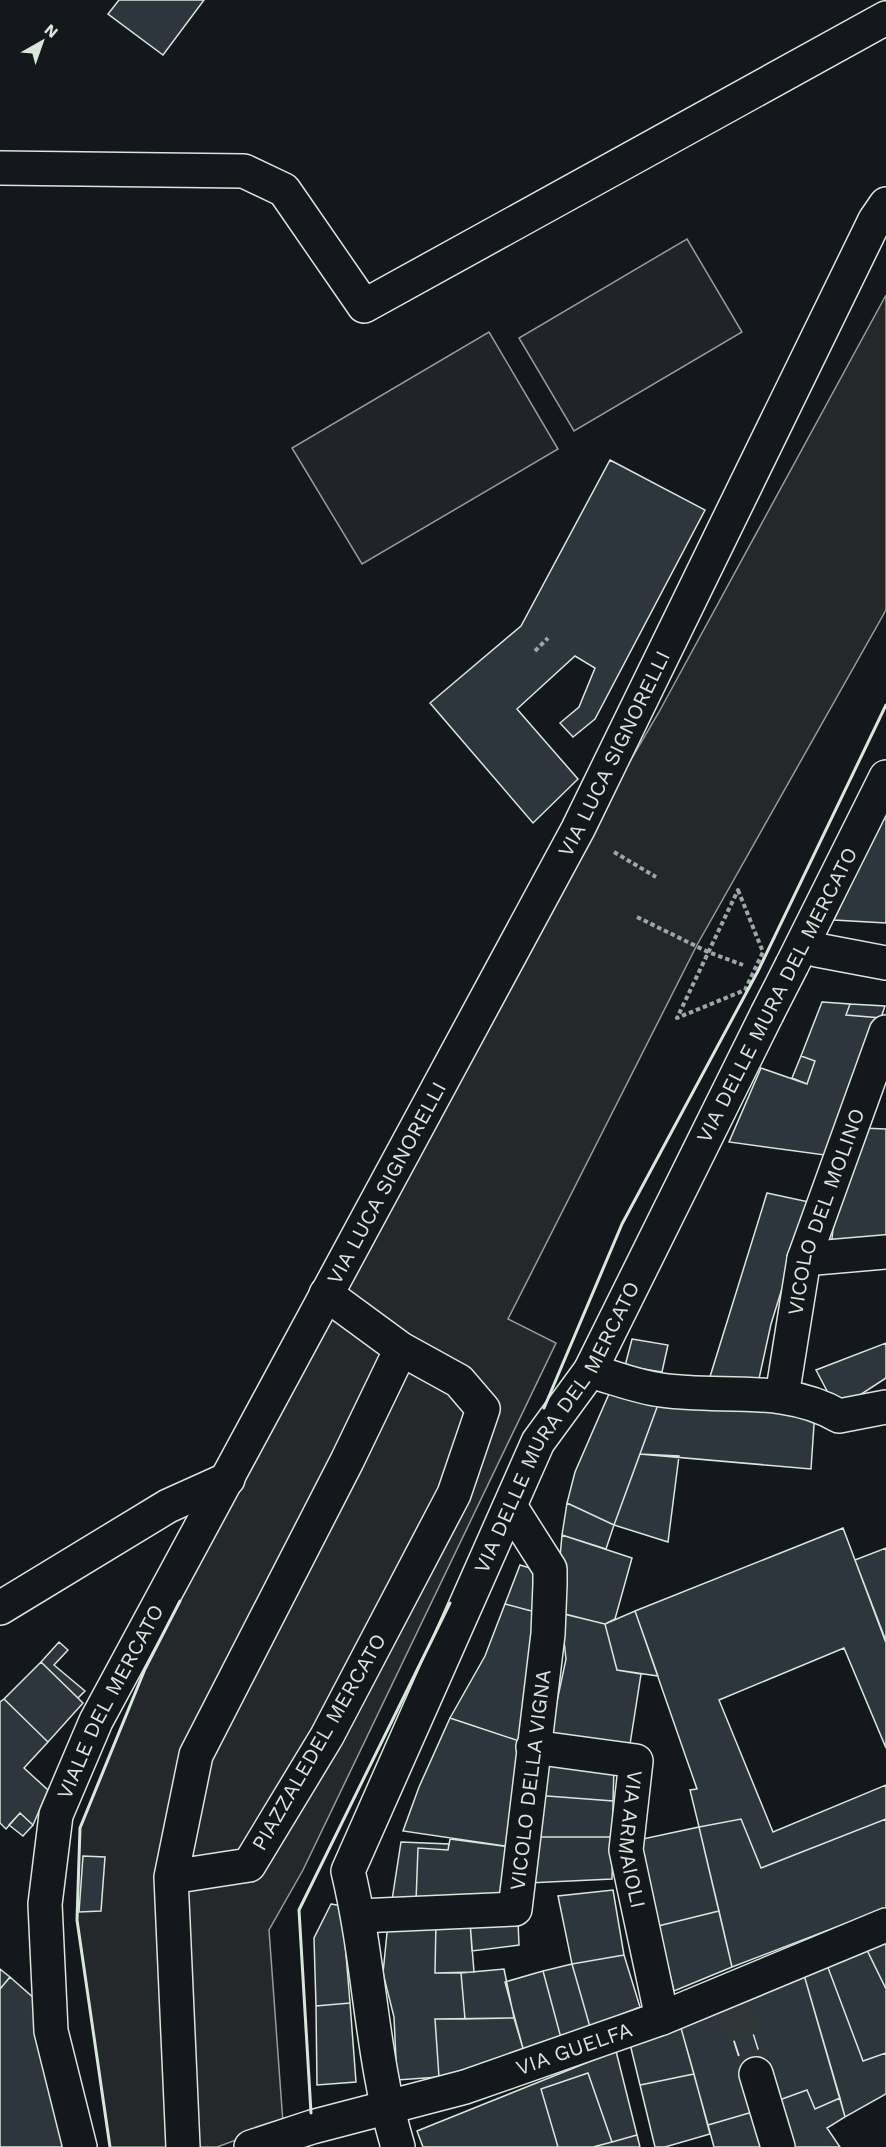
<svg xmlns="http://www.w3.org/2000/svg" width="886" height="2147" viewBox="0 0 886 2147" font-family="'Work Sans',sans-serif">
	<rect width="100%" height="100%" fill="#14181c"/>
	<path fill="#202428" stroke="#939e99" stroke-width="1.5" d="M687,239L742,332L574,431L519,338Z
		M489,332L558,449L362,564L292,448Z"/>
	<path fill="#24282b" stroke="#939e99" stroke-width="1.5" d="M886,295V610L697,945L508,1319L556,1343L303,1870L269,1930L283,2123L217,2147H110L77,1920L80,1828L145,1669L279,1410L430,1102L659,712Z"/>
	<path fill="#2c363c" stroke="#d8e6dc" stroke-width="1.5" d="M119,0H204L163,55L108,14Z
		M610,460L705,510L595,719L573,737L560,723L579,707L595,668L575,656L517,709L578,779L533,823L430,703L521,626Z
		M886,810V923L834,920Z
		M822,1002L850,1004L846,1015L881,1018L832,1156L729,1142L761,1068L807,1084L815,1061L801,1056Z
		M850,1004L885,1006L881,1018L846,1015Z
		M801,1056L815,1061L807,1084L792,1078Z
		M862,1128L886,1129V1242L831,1248L833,1229Z
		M767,1193L809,1202L771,1324L757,1388L709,1380Z
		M632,1339L668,1345L662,1372L625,1366Z
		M886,1343V1378L837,1410L816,1370Z
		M612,1387L660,1399L614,1525L567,1503L575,1472Z
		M660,1399L815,1410L811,1469L640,1454Z
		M640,1454L679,1456L668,1542L614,1525Z
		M567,1503L614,1525L606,1549L562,1535Z
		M843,1528L886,1643V1748L844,1648L719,1700L773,1832L886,1785V1819L761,1868L741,1819L699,1827L690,1790L697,1789L635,1611Z
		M562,1535L632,1558L615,1619L605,1624L555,1612Z
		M886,1548V1641L855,1560Z
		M520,1565L543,1572L539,1613L505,1604Z
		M505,1604L539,1613L522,1742L450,1718L485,1656Z
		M635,1611L658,1676L617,1670L605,1624Z
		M561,1613L605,1624L617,1670L641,1674L628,1757L548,1744L566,1659Z
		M59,1642L68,1650L54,1665L85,1691L78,1698L41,1662Z
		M41,1662L83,1703L48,1742L4,1699Z
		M4,1699L48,1742L24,1768L48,1790L33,1825L20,1813L6,1829L0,1823V1702Z
		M450,1718L522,1742L511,1847L403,1831L419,1787Z
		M542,1758L614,1768L613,1801L534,1795Z
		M534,1795L613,1801V1837H530Z
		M20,1813L33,1825L23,1836L9,1825Z
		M741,1819L761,1868L886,1819V1908L732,1967L699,1827Z
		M699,1827L719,1911L658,1926L638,1840Z
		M530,1837H613L612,1879L528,1883Z
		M450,1839L511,1847L503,1904L416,1901L418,1848L448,1850Z
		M401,1842L449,1844L448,1850L418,1848L416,1901L392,1900Z
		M83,1856L105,1857L101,1911L79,1912Z
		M613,1890L624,1955L572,1964L558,1896Z
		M331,1904L342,1906L350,2003L316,2006L314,1938Z
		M719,1911L732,1967L674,1991L658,1926Z
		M518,1921L519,1945L472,1951L470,1922Z
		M436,1922H470L474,1972L435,1973Z
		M436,1922L435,1973H461L465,2019H435L439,2077L397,2080L394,2017L383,1973L388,1923Z
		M886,1939V1989L866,1948Z
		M866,1948L886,1989V2053L863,2061L827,1965Z
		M624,1955L640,2007L590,2027L572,1964Z
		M572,1964L590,2027L561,2038L543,1971Z
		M827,1965L863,2061L886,2053V2094L845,2117L804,1975Z
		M0,1969L10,1977L0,1989Z
		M504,1969L514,2018L465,2019L461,1973Z
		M543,1971L561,2038L524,2052L505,1982Z
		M804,1975L840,2098L815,2109L807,2090L771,2103L765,2071L743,2002Z
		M10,1977L36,2000L63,2147H0V1989Z
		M743,2002L765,2071L746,2077L724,2010Z
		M350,2003L356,2082L317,2085L316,2006Z
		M724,2010L756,2111L708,2125L681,2028Z
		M514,2018L524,2052L471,2071L439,2077L435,2019Z
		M681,2028L694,2074L640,2085L630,2044Z
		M616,2051L637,2135L612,2142L588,2073L541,2089L558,2147H423L417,2131Z
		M588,2073L612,2142L593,2147H558L541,2089Z
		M694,2074L710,2134L665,2147H655L640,2085Z
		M807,2090L815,2109L840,2098L845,2117L827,2128L840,2147H783L771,2103Z
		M756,2111L766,2147H714L708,2125Z
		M637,2135L640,2147H593L612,2142Z"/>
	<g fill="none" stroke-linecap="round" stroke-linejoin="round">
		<path stroke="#313739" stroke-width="33" stroke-dasharray="33 16" stroke-linecap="butt" d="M734,2006L756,2074"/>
		<defs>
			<g id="pedestrian">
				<path d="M803,944L817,950L886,963"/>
				<path d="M792,965L886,777"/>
				<path d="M804,1259L886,1252"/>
				<path d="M590,1371C613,1377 637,1387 661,1390C720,1399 785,1384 839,1416L886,1407"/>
				<path id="s1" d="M782,1396L804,1259L886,1032"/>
				<path id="s2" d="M533,1747L636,1761L626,1850L662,2018"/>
				<path id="s3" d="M359,1916L515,1909L548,1634L550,1584V1569L510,1506"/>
				<path d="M756,2074L778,2147"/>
				<path id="s4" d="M251,2147L312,2127L465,2087L662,2018L886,1925"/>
				<path id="s5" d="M398,2147C371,2057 370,1962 348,1871L538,1442L590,1371L767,1014"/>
			</g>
			<path id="minor" d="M0,168L244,171L284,190L364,306L886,18
				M326,1294L401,1349L459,1381L483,1409L454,1494L327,1736L249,1865L171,1877L196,1755L347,1461L401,1349
				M0,1608L168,1506L228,1479
				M171,1877L183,2147"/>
			<g id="secondary">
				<path id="s6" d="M80,2147L51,2031L45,1904L56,1815L96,1721L578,829L875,220L886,204"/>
			</g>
		</defs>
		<use href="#pedestrian" stroke="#d8e6dc" stroke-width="36"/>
		<use href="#minor" stroke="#d8e6dc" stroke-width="36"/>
		<use href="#secondary" stroke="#d8e6dc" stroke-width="36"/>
		<path stroke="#9da8a2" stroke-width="4" stroke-dasharray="4.5 3" stroke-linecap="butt" d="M535,651L548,638
			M614,852L656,877
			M738,890L763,952L745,990L677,1018Z
			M637,917L708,952L743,965"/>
		<use href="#pedestrian" stroke="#14181c" stroke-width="33"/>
		<use href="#minor" stroke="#14181c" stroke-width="33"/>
		<use href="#secondary" stroke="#14181c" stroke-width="33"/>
		<defs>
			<path id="pedestrian-bridge" d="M767,1014L792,965"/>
		</defs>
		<use href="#pedestrian-bridge" stroke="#d8e6dc" stroke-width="36" stroke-linecap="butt"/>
		<use href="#pedestrian-bridge" stroke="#14181c" stroke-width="33"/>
		<path stroke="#d8e6dc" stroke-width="3" d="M544,1408L622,1224L758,971L886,705
			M311,2113L299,1910L450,1603
			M110,2147L77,1920L80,1828L145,1669L180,1601"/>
	</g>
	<g text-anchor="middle" stroke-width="4.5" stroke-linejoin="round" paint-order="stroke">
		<g font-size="21" fill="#d8e6dc" stroke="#14181c">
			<text dy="7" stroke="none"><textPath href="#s6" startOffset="1536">VIA LUCA SIGNORELLI</textPath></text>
			<text transform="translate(777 995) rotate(-63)" y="7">VIA DELLE MURA DEL MERCATO</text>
			<text dy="7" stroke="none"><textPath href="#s6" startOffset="1050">VIA LUCA SIGNORELLI</textPath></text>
			<text dy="7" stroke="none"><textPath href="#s1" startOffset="190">VICOLO DEL MOLINO</textPath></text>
			<text dy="7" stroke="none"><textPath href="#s5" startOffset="772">VIA DELLE MURA DEL MERCATO</textPath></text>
			<text dy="7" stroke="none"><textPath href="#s6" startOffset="462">VIALE DEL MERCATO</textPath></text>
			<text transform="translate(319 1742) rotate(-60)" y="7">PIAZZALEDEL MERCATO</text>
			<text dy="7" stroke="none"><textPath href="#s3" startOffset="286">VICOLO DELLA VIGNA</textPath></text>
			<text dy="7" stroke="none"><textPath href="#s2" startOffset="183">VIA ARMAIOLI</textPath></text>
			<text dy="7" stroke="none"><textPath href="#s4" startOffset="338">VIA GUELFA</textPath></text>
		</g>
	</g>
	<g transform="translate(42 42) rotate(40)" stroke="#14181c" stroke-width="4.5" paint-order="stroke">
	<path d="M0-4.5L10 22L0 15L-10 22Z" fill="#d8e6dc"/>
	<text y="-9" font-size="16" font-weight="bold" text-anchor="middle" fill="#d8e6dc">N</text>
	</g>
</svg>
